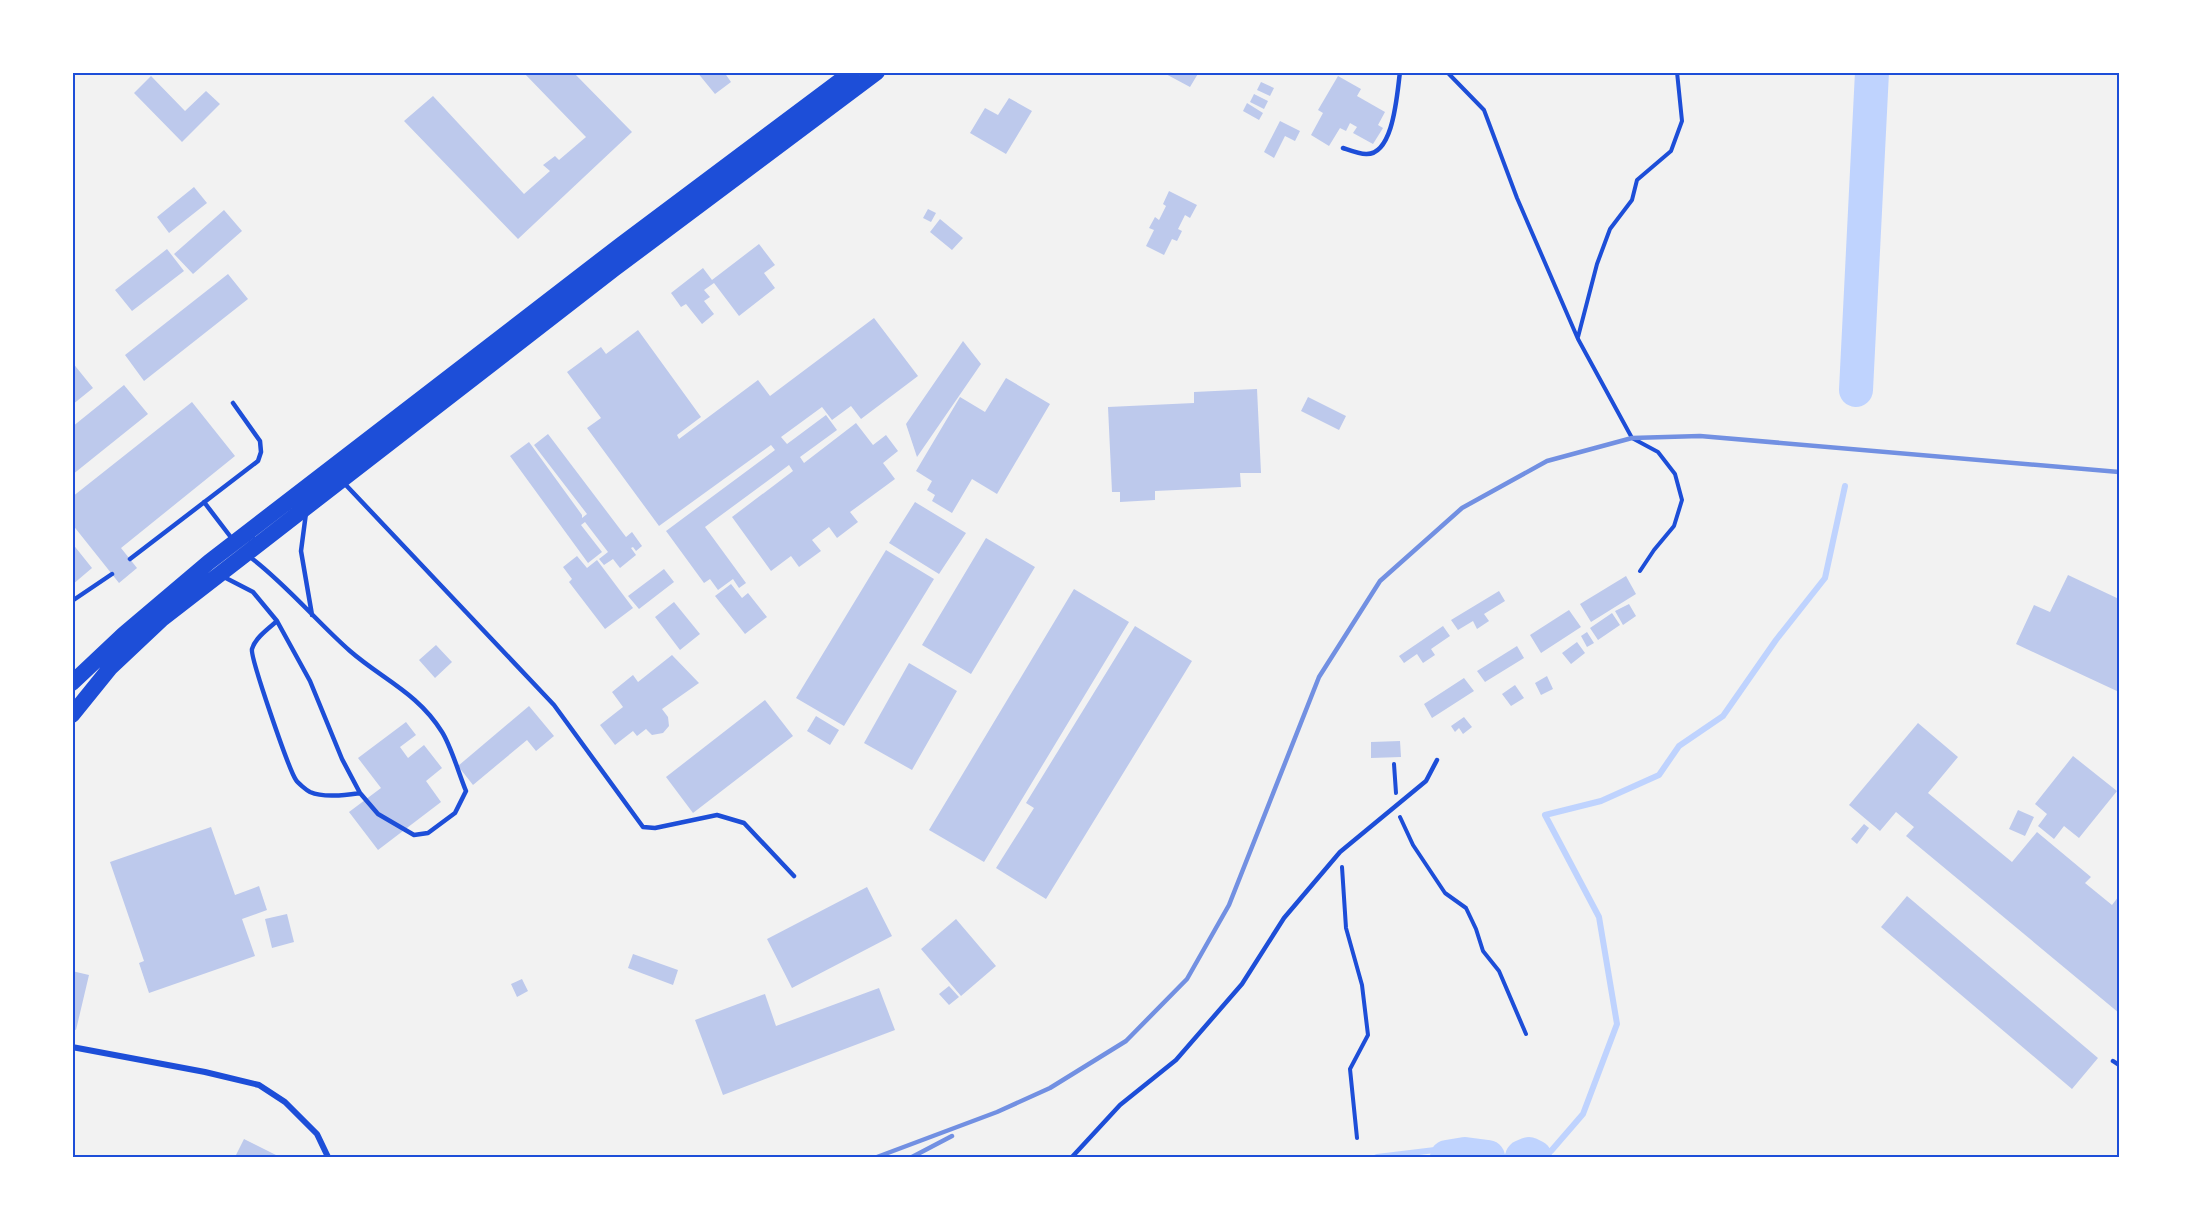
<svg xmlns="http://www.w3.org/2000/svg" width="2191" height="1229" viewBox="0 0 2191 1229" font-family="Roboto,sans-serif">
	<rect width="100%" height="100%" fill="#f2f2f2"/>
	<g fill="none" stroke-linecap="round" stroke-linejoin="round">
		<path stroke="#bfd3fe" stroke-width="6" d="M1377,1157L1435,1150L1484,1157
			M1504,1157L1551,1151L1583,1114L1617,1024L1599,917L1545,815L1601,801L1659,775L1679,746L1723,716L1776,640L1825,578L1845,486"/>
		<path stroke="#bfd3fe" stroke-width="34" d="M1856,390L1872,72
			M1447,1157L1465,1154L1488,1157
			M1522,1157L1529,1154L1535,1157"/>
	</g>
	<path fill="#bdc9ec" d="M523,72H573L632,132L518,239L404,121L433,96L524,194L550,171L543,165L555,156L559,160L586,137Z
		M697,72H724L731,82L715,94Z
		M1162,72H1199L1190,87Z
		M151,76L185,111L206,91L220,104L182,142L134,93Z
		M1338,76L1361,89L1357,96L1385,112L1378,125L1383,128L1373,144L1353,133L1357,127L1350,123L1346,131L1340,128L1329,146L1311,135L1323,113L1318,110Z
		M1261,82L1274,88L1270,96L1257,90Z
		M1254,94L1268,101L1264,109L1250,102Z
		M1009,98L1032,111L1006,154L970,133L985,108L998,115Z
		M1247,103L1263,113L1259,120L1243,111Z
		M1280,121L1300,131L1295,141L1285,136L1274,158L1264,152Z
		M194,187L207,203L169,233L157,217Z
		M1169,191L1197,205L1190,218L1185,215L1178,229L1182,231L1177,241L1172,239L1164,255L1146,246L1154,230L1149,228L1155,217L1159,220L1166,206L1163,204Z
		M928,209L936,213L931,222L923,218Z
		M224,210L242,231L193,274L174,254Z
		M940,219L963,238L952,250L930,232Z
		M759,244L775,265L764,273L775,288L739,316L714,283L704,290L710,297L704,301L714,314L702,324L686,304L681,307L671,293L703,268L712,280Z
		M167,249L184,271L132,311L115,290Z
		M228,274L248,299L144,381L125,355Z
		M874,318L918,376L861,419L851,406L832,420L822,407L781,437L787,444L826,415L837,430L800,457L804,463L856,423L873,445L886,435L898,451L883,463L895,479L850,512L858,522L837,538L829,527L812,540L821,551L799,567L791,556L771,571L732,517L793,471L789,465L705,527L746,583L739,588L733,579L718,590L710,579L704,583L666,531L775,450L771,445L659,526L587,428L601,418L567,372L601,347L606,354L638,330L701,417L677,435L679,439L758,380L770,396Z
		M963,341L981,364L917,457L906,424Z
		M72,362L93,388L72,405Z
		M1006,378L1050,404L997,494L972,479L952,513L932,501L935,495L927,490L932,481L916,471L960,397L985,412Z
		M124,385L148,414L72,475V427Z
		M1257,389L1261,473H1240L1241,487L1155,491V500L1120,502V492H1112L1108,407L1194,403V392Z
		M1308,397L1346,416L1339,430L1301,411Z
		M192,402L235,456L121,548L137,568L119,583L72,524V497Z
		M548,434L626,537L632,532L642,546L636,551L633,547L631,548L636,555L620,568L613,559L604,565L599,559L608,552L585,522L581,525L602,552L588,563L510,456L529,442L582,515V518L587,514L534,445Z
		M915,502L966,533L939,574L889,543Z
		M986,538L1035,567L971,674L922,645Z
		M72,543L92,568L72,585Z
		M886,550L934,579L844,726L796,698Z
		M577,556L587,568L597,560L633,608L605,629L569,582L572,579L563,567Z
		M664,569L674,582L639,609L628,596Z
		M2068,575L2119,599V692L2016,644L2034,605L2050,612Z
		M1626,576L1636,594L1591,622L1580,604Z
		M731,584L742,598L748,593L767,617L745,634L715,596Z
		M1074,589L1129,622L984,862L929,830Z
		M1499,591L1505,601L1484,614L1489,621L1477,629L1473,621L1458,630L1451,620Z
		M674,602L700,634L680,650L655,617Z
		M1629,604L1636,616L1623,625L1615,611Z
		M1569,610L1581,627L1541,653L1530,635Z
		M1612,613L1620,625L1598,640L1590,628Z
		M1135,626L1192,661L1046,899L996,868L1034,808L1026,803Z
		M1443,626L1450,636L1431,649L1435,655L1423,663L1417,654L1404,663L1399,656Z
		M1587,632L1594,643L1587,647L1581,636Z
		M1577,642L1585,653L1571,664L1562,653Z
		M436,645L452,662L435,678L419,660Z
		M1517,646L1524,658L1485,682L1477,671Z
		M672,655L699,683L662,709L668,717L669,726L663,733L652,735L646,729L637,736L633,731L615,745L600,725L623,707L612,692L633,675L638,682Z
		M909,663L957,691L912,770L864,743Z
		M1547,676L1553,689L1541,695L1535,683Z
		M1464,678L1474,691L1432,718L1424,704Z
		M1515,685L1524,698L1511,706L1502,694Z
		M765,700L793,736L693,813L666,777Z
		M529,706L554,736L536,751L527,740L473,785L458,766Z
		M816,716L839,730L830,745L807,731Z
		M1464,717L1472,727L1463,734L1459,728L1455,732L1451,726Z
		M406,722L416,735L400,747L408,758L424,745L442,768L426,781L441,802L378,850L349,812L381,788L358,758Z
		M1918,723L1958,757L1928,793L2012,862L2037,832L2091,877L2085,883L2112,905L2119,896V1013L1906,836L1914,827L1896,812L1880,831L1849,805Z
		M1400,741L1401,757L1371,758V742Z
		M2073,756L2117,791L2079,838L2064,826L2054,839L2038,826L2047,814L2035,804Z
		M2018,810L2034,817L2025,836L2009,829Z
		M1864,824L1869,828L1857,844L1851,839Z
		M211,827L235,895L259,886L267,910L242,919L255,956L149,993L139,963L144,961L110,862Z
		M867,887L892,936L792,988L767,939Z
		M1907,896L2098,1058L2072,1089L1881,927Z
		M287,914L294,942L272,948L265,919Z
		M956,919L996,966L961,996L921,949Z
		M633,954L678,970L673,985L628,968Z
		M72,971L89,975L76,1030L72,1029Z
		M522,979L528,991L517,997L511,984Z
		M949,986L959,997L949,1005L939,994Z
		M879,988L895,1030L723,1095L695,1020L765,994L776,1026Z
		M244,1139L280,1157H235Z"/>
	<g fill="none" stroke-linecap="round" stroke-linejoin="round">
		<path stroke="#1d4ed8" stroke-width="4" d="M1447,72L1484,110L1517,198L1578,339L1632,438L1658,452L1675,474L1682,500L1674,526L1654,550L1640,571
			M1578,337L1597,264L1610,229L1632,200L1637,180L1671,151L1682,121L1677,72
			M1394,764L1396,793
			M1400,817L1413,845L1445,893L1466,908L1476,929L1483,951L1499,971L1526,1034
			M1342,867L1346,928L1362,985L1368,1035L1350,1069L1357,1138"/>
		<path stroke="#1d4ed8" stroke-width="4.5" d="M1343,148C1349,150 1359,154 1366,154C1394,155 1397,93 1400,72
			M344,483L554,705L643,827L655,828L717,815L744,823L794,876
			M204,502L233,540
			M306,513L301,551L312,615
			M130,559L258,461L261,452L260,441L233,403
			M222,576L253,592L277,621L310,681L342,759L360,793L378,814L414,835L428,833L455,813L466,791C459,774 451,746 442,732C418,693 382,679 350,651C316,621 286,584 250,557
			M72,601L112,574
			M277,621C269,628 255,638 252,649C250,657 289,770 296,780C298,783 306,790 310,792C324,798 345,795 360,793
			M2113,1061L2119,1065
			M1072,1157L1120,1105L1176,1060L1242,984L1284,918L1340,852L1426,781L1437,760"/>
		<path stroke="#1d4ed8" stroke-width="6" d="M72,1047L205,1072L259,1085L285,1102L317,1134L328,1157"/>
		<path stroke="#1d4ed8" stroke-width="16" d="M72,683L124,634L209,562L622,244L852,72
			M72,715L110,668L162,619L614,269L877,72"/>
		<path stroke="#7290e2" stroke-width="4.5" d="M877,1157L997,1112L1050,1088L1126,1041L1187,979L1229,905L1319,677L1380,581L1462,508L1547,461L1632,438L1700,436L2119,472
			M912,1157L952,1136"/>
	</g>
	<rect width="2191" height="1229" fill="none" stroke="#ffffff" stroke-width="147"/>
	<rect x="74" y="74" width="2044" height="1082" fill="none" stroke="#1d4ed8" stroke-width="2"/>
</svg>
